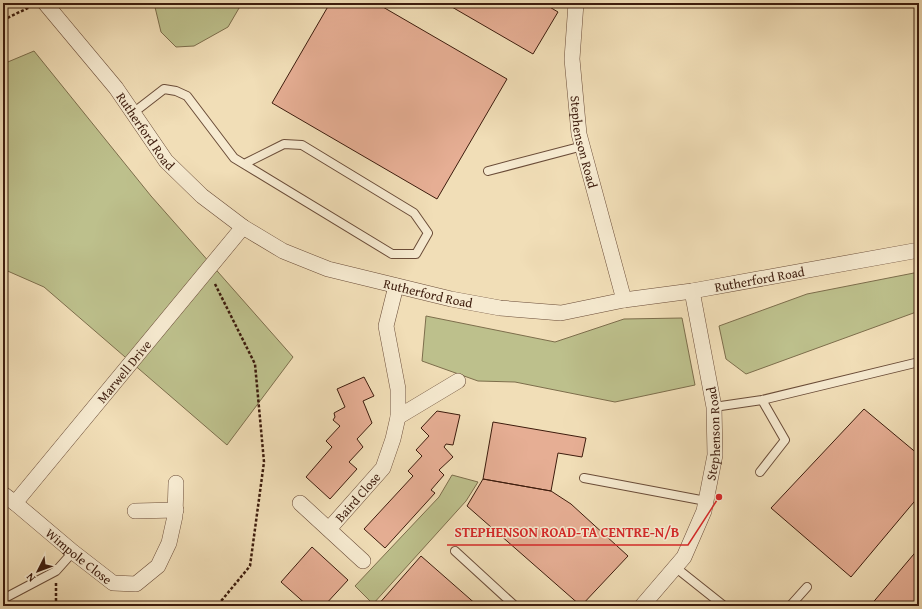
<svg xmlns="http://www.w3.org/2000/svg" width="922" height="609" viewBox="0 0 922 609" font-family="'Gentium Book Plus',serif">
	<rect width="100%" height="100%" fill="#f1deb7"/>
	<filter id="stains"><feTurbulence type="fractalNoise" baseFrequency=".005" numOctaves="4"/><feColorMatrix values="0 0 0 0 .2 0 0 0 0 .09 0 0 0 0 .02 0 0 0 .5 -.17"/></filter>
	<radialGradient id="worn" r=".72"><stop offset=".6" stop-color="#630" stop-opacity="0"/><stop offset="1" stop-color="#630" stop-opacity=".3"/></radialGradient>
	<path fill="#bdc08c" stroke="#7d6e4c" d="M154,3H242L228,27L194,46L176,47L161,32Z
		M34,51L151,196L293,357L227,445L44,287L3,269V64Z
		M919,272V311L746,374L726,359L719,326L807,294Z
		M426,316L555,342L624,319L682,318L695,385L615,402L515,382L478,381L422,361Z
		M452,475L478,482L466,501L373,604L355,586L439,497Z"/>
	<path fill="#e6ae94" stroke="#3d1c0d" d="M330,3H376L507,79L437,199L272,103Z
		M445,3H543L558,12L533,54Z
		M364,377L374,396L363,401L372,423L357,439L363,447L349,462L357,469L330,499L306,477L332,447L326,441L340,426L333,420L335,417L334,413L345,407L337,389Z
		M864,409L919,455V496L851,577L771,508Z
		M437,411L460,415L453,445L446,444L444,447L453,457L439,470L444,475L431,490L435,493L385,548L364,529L413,476L408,471L422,456L416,450L429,436L421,428Z
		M493,422L586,438L582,457L558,453L551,491L483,479Z
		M483,479L551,491L571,504L628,556L581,606L467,506Z
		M312,547L348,580L324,606H308L281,582Z
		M919,548V606H870Z
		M421,556L478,606H377Z"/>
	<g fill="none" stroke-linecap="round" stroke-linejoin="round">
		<defs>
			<path id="lane" d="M133,113L164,89L176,91L187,96L234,158L392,254H416L428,233L414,213L302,145L284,144L244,164
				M488,171L583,146
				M714,407L762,400L919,362
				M760,472L785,440L762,400
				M584,478L706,501
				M455,551L515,606
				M675,567L724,606
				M3,599L56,571L73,552
				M790,606L807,587"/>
			<g id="street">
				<path id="s1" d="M45,3L116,88L166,161L202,196L243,227L283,251L328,269L451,299L500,308L561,313L624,300L692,291L919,250"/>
				<path id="s2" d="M576,3L572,59L579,134L624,300"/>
				<path d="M398,417L458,381"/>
				<path id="s3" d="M3,494L15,503L243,227"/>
				<path id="s4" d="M15,503L73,552L113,583L136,584L158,566L169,543L175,516L176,483"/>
				<path d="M300,503L363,561"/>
				<path d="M135,511L176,510"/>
				<path id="s5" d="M329,529L383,468L393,439L398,417V389L386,326L396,286"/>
				<path id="s6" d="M642,606L684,557L704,511L715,455L714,407L692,291"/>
			</g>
		</defs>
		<use href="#lane" stroke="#6a4c38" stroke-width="10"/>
		<use href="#street" stroke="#6a4c38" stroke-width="16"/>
		<path stroke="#3d1c0d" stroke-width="2.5" stroke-dasharray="3 2" stroke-linecap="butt" d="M3,20L32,6
			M215,284L255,364L264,462L250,566L217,606
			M56,606V583"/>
		<use href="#lane" stroke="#f6ead0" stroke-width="8"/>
		<use href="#street" stroke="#f6ead0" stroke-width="15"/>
	</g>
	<g text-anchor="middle" stroke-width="3" stroke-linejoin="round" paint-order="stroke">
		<g font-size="13" fill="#3d1c0d" stroke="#f6ead0">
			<text dy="5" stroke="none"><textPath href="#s1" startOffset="163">Rutherford Road</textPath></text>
			<text dy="5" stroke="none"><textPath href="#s2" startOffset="140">Stephenson Road</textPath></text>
			<text dy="5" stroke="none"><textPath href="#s1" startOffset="835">Rutherford Road</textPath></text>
			<text dy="5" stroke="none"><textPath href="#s1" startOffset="499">Rutherford Road</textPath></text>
			<text dy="5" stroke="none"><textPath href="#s3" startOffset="186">Marwell Drive</textPath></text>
			<text dy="5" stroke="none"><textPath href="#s6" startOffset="193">Stephenson Road</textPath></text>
			<text dy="5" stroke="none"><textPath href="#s5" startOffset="43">Baird Close</textPath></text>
			<text dy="5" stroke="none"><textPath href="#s4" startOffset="83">Wimpole Close</textPath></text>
		</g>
	</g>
	<path fill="none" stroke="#d62828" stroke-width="1.5" d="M719 497L688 545H447"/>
	<circle fill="#d62828" stroke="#f6ead0" stroke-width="1.5" cx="719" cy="497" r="4"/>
	<g font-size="14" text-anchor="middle" font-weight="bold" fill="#d62828" stroke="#f6ead0" stroke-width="3" stroke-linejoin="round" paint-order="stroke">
		<text x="567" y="537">STEPHENSON ROAD-TA CENTRE-N/B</text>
	</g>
	<rect width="922" height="609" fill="none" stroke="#f1deb7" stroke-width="16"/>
	<rect x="4" y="4" width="914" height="601" fill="none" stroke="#3d1c0d" stroke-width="2"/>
	<rect x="8" y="8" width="906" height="593" fill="none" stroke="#3d1c0d"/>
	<g transform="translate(38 571) rotate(228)" stroke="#f6ead0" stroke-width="3" paint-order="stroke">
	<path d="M0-3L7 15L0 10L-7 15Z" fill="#3d1c0d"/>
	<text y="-6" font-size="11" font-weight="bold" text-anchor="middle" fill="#3d1c0d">N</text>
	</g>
	<rect width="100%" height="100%" filter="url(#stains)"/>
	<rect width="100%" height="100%" fill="url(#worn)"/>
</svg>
